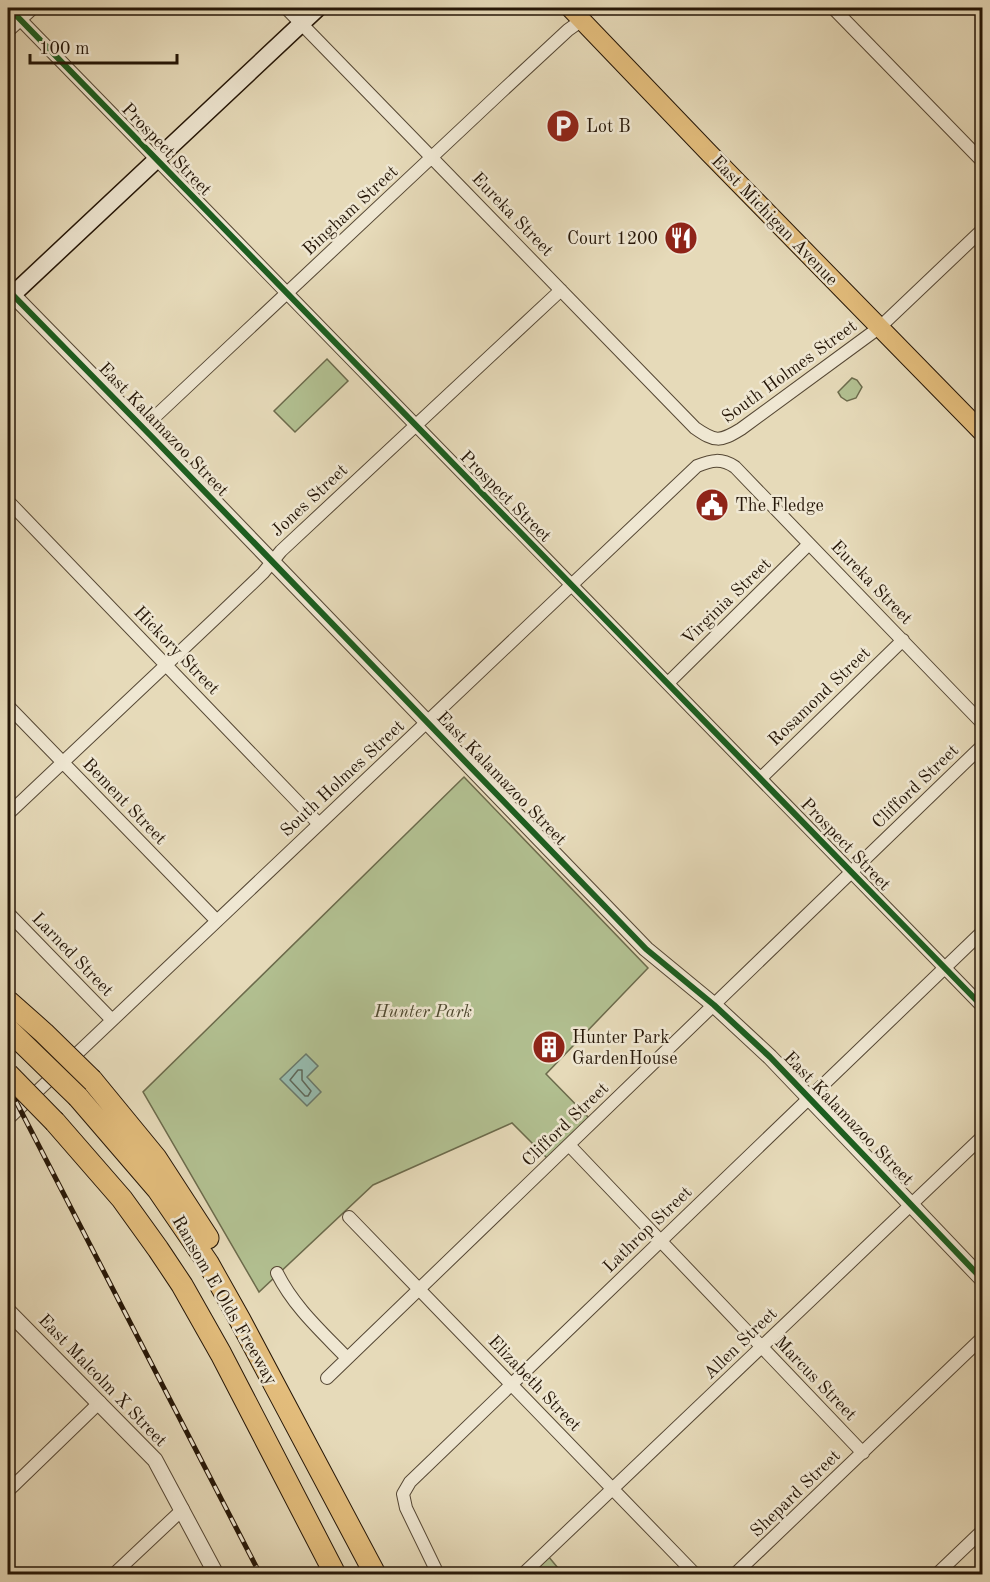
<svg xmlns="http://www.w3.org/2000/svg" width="990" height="1582" viewBox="0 0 990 1582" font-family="'Old Standard TT',serif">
	<rect width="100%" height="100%" fill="#e6dab9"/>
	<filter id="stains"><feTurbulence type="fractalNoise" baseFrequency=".00333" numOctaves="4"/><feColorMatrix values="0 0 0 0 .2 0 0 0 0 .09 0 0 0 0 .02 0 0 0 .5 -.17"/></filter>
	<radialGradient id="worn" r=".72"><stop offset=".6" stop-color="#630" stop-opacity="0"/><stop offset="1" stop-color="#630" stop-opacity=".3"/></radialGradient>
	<path fill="#b2c091" stroke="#6c6b4c" stroke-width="1.5" d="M327,359L348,381L295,432L274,411Z
		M852,378L857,380L862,387L856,398L847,401L841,397L838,392Z
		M464,777L648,968L546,1074L589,1118L547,1158L512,1123L373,1185L259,1292L143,1092Z
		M548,1556L563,1574H528Z"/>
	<path fill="#96bbae" stroke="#69796b" stroke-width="1.5" d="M306,1054L318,1066L307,1077L321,1092L307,1106L280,1079Z"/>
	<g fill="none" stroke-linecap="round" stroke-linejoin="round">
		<path stroke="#5e685a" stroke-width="1.5" d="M298,1070H302V1080L311,1091L308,1096H305L290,1080Z"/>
		<defs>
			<path id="minor" d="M9,8L982,1006
				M286,8L695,428C715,442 720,442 741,429L880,327L982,230
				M833,8L982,161
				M8,31L33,8
				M143,428L499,94L568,30L582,20
				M8,501L319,824
				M668,683L809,544
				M8,706L217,921
				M761,778L903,640
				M8,814L219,615L263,573L281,551L561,290
				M8,913L112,1020
				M8,1119L697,466C712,460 721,458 735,467L982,723
				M569,1145L863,1453
				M349,1217L695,1574
				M277,1273C294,1307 321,1331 347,1358
				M327,1378L982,746
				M8,1491L100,1402
				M114,1574L183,1509
				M438,1574L406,1508L403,1494L410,1482L982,932
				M523,1574L982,1137
				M735,1574L982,1338
				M937,1574L982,1531"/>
			<path id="tertiary" d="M8,290L153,438L646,949L714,1005L770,1057L982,1279
				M8,1311L155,1460L216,1574"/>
			<path id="secondary" d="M8,299L318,8"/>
			<path id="primary" d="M570,8L709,153L982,432"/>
			<path id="motorway" d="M92,1080L156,1158L208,1238
				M78,1097L158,1190L208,1263L240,1320L375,1574
				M55,1122L122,1199L158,1249L182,1285L221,1354L335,1574"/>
		</defs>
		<use href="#minor" stroke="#554734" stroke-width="14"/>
		<use href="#tertiary" stroke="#554734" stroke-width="17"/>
		<use href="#secondary" stroke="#251607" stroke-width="19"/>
		<use href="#primary" stroke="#251607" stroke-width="20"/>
		<use href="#motorway" stroke="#251607" stroke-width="23"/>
		<use href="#minor" stroke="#efe7d2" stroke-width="12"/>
		<use href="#tertiary" stroke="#efe7d2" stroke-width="15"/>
		<use href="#secondary" stroke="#efe7d2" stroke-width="16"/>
		<use href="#primary" stroke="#e3bd7c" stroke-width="18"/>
		<use href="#motorway" stroke="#e3bd7c" stroke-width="21"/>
		<defs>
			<path id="rail" d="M8,1086L260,1574"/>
		</defs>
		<use href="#rail" stroke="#251607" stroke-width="5"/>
		<use href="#rail" stroke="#efe7d2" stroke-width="3" stroke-dasharray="9" stroke-linecap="butt"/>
		<defs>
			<path id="motorway-bridge" d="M8,1001L44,1033L92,1080
				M8,1029L78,1097
				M8,1074L55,1122"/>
		</defs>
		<use href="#motorway-bridge" stroke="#251607" stroke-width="23" stroke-linecap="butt"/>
		<use href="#motorway-bridge" stroke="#e3bd7c" stroke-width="21"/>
		<defs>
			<path id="cycleway" d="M9,8L982,1006
				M8,290L153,438L646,949L714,1005L770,1057L982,1279"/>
		</defs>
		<use href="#cycleway" stroke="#efe7d2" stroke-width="10"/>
		<use href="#cycleway" stroke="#1b5e20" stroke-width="6"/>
	</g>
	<defs>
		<symbol id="parking-disc" viewBox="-11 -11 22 22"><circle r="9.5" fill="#8f2418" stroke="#efe7d2"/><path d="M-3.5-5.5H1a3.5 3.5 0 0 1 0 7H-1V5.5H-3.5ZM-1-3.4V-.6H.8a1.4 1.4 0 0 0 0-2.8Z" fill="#fff"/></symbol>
		<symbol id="restaurant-disc" viewBox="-11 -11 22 22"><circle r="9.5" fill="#8f2418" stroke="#efe7d2"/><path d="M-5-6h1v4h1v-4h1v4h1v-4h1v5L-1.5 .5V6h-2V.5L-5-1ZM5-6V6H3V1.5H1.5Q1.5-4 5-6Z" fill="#fff"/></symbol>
		<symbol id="civic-disc" viewBox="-11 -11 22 22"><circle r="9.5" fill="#8f2418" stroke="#efe7d2"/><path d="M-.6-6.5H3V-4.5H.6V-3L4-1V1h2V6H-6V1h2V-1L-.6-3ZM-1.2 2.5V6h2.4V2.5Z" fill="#fff"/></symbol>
		<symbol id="building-disc" viewBox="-11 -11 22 22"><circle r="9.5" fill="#8f2418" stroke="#efe7d2"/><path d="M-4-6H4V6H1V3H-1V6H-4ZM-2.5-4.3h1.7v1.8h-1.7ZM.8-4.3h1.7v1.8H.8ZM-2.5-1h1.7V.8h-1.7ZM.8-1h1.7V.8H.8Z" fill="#fff"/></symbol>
	</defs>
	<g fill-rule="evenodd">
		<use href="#parking-disc" x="544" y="107" width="38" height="38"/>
		<use href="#restaurant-disc" x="662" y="219" width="38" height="38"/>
		<use href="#civic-disc" x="693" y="486" width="38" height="38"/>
		<use href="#building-disc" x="530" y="1028" width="38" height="38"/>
	</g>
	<g text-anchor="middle" stroke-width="5" stroke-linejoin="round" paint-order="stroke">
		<g font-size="18" fill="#251607" stroke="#efe7d2" text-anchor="start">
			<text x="586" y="132">Lot B</text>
			<text x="658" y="244" text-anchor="end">Court 1200</text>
			<text x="735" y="511">The Fledge</text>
			<text x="572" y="1043">Hunter Park<tspan x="572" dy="21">GardenHouse</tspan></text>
		</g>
		<g font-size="18" fill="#251607" stroke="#efe7d2">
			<text transform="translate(167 149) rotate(46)" y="6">Prospect Street</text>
			<text transform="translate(350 210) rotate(-43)" y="6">Bingham Street</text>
			<text transform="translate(513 214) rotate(46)" y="6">Eureka Street</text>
			<text transform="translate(775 220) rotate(46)" y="6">East Michigan Avenue</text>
			<text transform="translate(789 371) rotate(-36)" y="6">South Holmes Street</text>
			<text transform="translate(164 429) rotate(46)" y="6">East Kalamazoo Street</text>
			<text transform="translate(506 496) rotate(45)" y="6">Prospect Street</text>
			<text transform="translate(309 500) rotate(-43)" y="6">Jones Street</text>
			<text transform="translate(872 582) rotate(46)" y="6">Eureka Street</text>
			<text transform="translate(726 601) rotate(-44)" y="6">Virginia Street</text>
			<text transform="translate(177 650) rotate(46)" y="6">Hickory Street</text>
			<text transform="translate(819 696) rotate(-44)" y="6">Rosamond Street</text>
			<text transform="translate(342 778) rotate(-43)" y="6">South Holmes Street</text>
			<text transform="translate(502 778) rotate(46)" y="6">East Kalamazoo Street</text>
			<text transform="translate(915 786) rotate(-44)" y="6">Clifford Street</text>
			<text transform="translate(125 801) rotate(46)" y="6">Bement Street</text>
			<text transform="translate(846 844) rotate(46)" y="6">Prospect Street</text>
			<text transform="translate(73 954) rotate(46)" y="6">Larned Street</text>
			<text transform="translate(849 1118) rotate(46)" y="6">East Kalamazoo Street</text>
			<text transform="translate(565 1124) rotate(-44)" y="6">Clifford Street</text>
			<text transform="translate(647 1229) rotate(-44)" y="6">Lathrop Street</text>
			<text transform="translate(225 1300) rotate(60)" y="6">Ransom E Olds Freeway</text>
			<text transform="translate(740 1343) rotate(-44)" y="6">Allen Street</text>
			<text transform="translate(816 1378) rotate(46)" y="6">Marcus Street</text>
			<text transform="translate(103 1380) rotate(46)" y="6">East Malcolm X Street</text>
			<text transform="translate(535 1383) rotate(46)" y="6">Elizabeth Street</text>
			<text transform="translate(795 1493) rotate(-44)" y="6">Shepard Street</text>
		</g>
		<g font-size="18" font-style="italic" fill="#4f4930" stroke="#efe7d2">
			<text x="423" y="1017">Hunter Park</text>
		</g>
	</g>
	<rect width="990" height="1582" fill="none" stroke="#e6dab9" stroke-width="30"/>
	<rect x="9" y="9" width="972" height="1564" fill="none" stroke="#251607" stroke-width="3"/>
	<rect x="15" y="15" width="960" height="1552" fill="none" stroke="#251607" stroke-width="1.5"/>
	<path d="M30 54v9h147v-9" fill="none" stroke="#251607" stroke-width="3"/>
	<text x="39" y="54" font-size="18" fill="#251607" stroke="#efe7d2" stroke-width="4.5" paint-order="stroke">100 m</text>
	<rect width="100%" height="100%" filter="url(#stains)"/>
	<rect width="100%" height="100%" fill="url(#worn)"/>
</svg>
